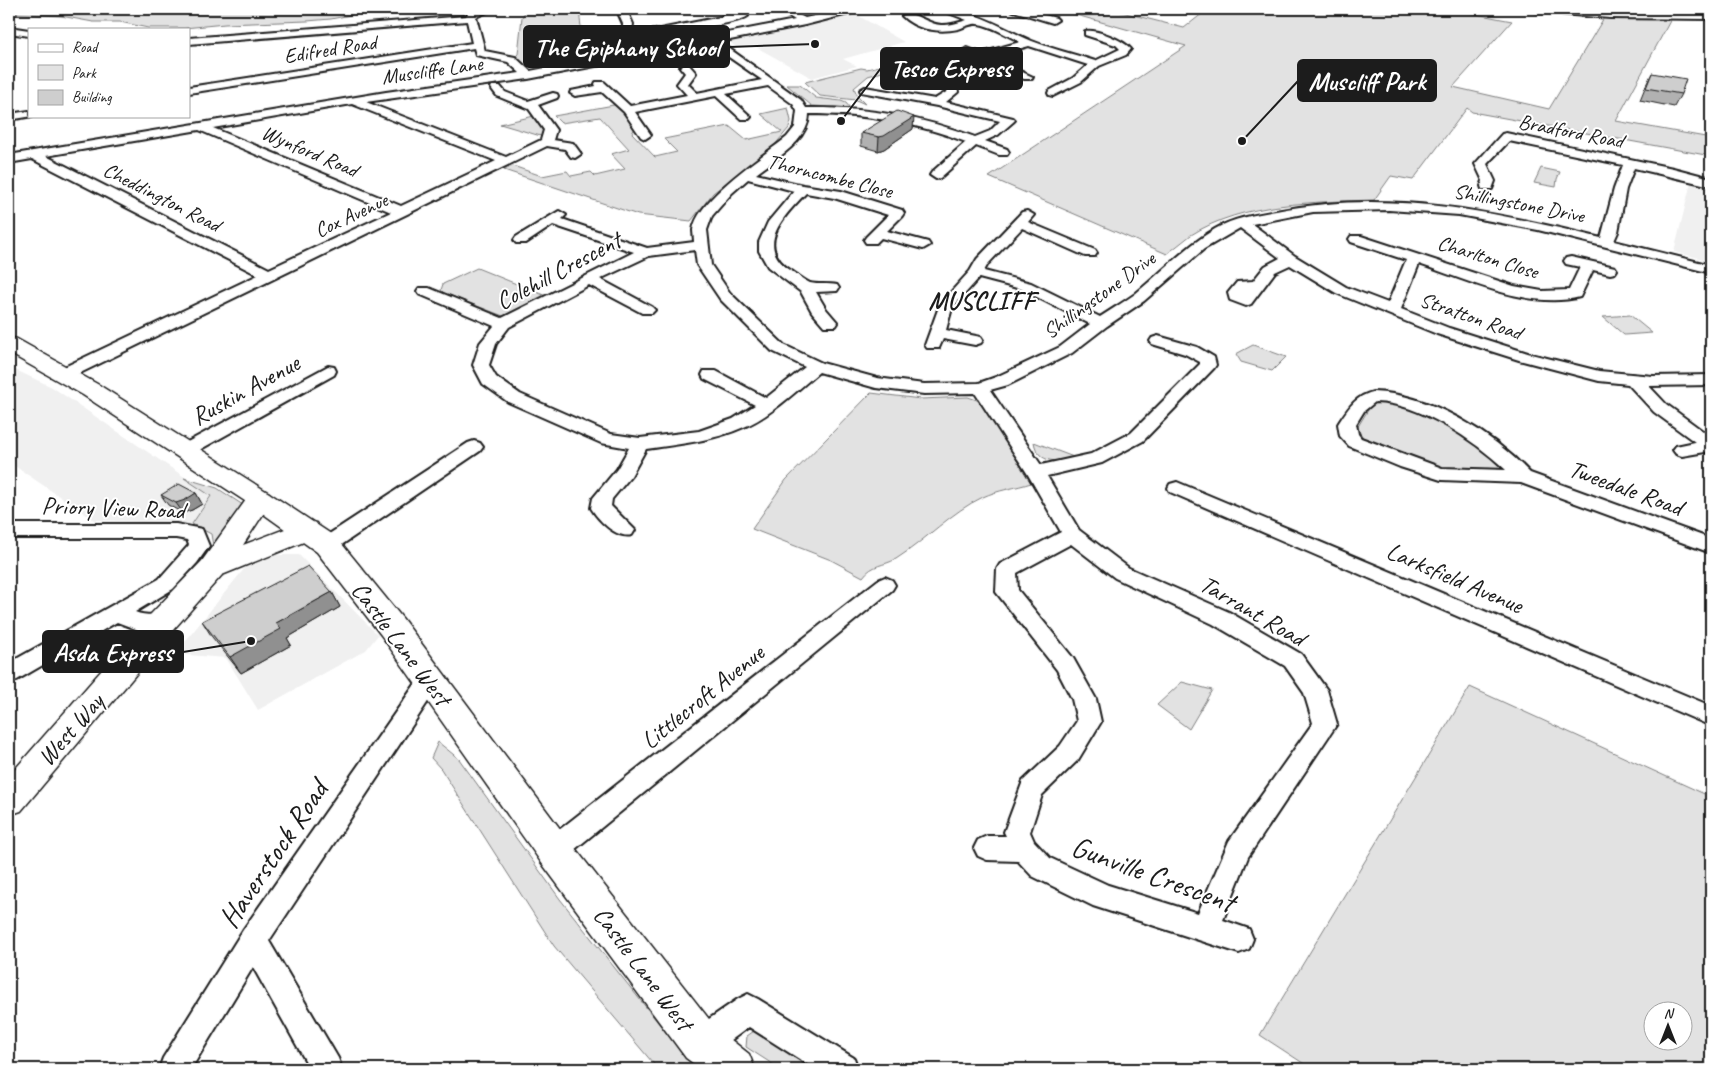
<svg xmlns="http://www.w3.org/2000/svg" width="1720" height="1078" viewBox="0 0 1720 1078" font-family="Caveat,sans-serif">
	<rect width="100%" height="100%" fill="#fff"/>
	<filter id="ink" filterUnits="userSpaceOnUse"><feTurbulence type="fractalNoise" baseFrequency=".02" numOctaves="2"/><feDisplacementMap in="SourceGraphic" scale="10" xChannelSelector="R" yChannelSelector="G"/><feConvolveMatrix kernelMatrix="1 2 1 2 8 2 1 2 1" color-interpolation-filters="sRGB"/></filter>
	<g filter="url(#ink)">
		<path fill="#f0f0f0" d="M850,11L904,42L843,59L857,66L812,78L754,46L737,48L725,38Z
			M1691,182L1711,186V261L1674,252Z
			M9,367L52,387L211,495L192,524L94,520L9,462Z
			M271,555H299L378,635L366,650L258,710L226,658L175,654L244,569Z"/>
		<path fill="#e2e2e2" stroke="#7f7f7f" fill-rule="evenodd" d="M9,9H417L370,11L331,19L307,21L225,24L184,28H148L120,22H93L61,16L9,13Z
			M527,9H580C578,22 586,40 582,51L595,61L639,50L847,9H857L805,22L528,76L513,59L518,54L522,17Z
			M1055,9H1110L1184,28L1208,9H1449L1512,21L1453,87L1549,109L1605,16L1671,19L1616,121L1711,138V156L1472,112L1467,108L1413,180L1391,176L1374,200C1315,202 1243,202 1191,235C1183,241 1175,248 1167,254L989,177L1186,46Z
			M884,65L893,69L868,76L854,88L858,97L865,104L856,100L820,96L805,82L861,68L867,69Z
			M787,85H800L816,98L841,101L846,103L850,108L812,106Z
			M619,104L637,125L632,133L655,157L677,152L664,139L729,126L746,140L782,132L761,114L788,108L791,121L789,128L773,147L713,193L691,221L638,215L504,170L513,166L542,176L567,171L571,176L591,172L595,176L625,169L611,154L629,149L600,117L561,123L554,116Z
			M534,116L545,131L544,137L500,124Z
			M1541,168L1560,172L1557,179L1556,187L1534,183Z
			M477,268L546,296L511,315L503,316L444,293L441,290L443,284Z
			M1630,315L1652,333L1624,335L1603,317Z
			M1253,345L1286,357L1272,371L1241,362L1236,354Z
			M871,393L921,399L968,397L980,401L1031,483C1016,488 998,490 983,497C951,512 926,540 896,559C884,566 872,564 863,577L831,560L752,529L786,480Z
			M1392,401L1442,418L1509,468L1503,471L1438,468L1370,444L1364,439L1357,428L1373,402Z
			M1034,442L1076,458C1059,462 1038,465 1034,442Z
			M184,478L217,488L246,507L213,546L211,534L192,524L211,496Z
			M1182,682L1212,690L1189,729L1157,705Z
			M1470,687L1711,797V1069H1312L1260,1035ZM1682,1010V1040H1652V1010Z
			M438,742L459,759L560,899L695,1069H658L554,946L441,769L431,758Z
			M757,1029L823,1069H780L746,1047L747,1036Z"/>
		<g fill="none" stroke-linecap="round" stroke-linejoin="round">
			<defs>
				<path id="street" d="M481,9H494L476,17L485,51L515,57L530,71L795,20L777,9H787L805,18L846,9H861L860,11L805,25L720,42L801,100L806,108C865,107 920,116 975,137L990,131L1000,121L937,106L861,92L860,90L865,87L935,99L948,91L895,63L894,61L895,59L899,58L957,86L958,92L946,102L1013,118L1015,120L1013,122L998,135L985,141L1007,149L1009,152L1007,155H999L976,146L940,178L936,179L930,175L932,172L966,142C915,122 864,114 809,114C809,141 775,159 756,174L803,185L841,191L902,210L904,213L902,216L887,231L928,242L930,245L923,249L881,238L876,243H866L864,240L866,237L888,215L834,198L806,193C782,218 753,247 793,272C798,275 805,281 810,283C818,285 828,283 837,285L839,288L837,291L816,292L826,309L838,323L836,326H824L812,312L801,292L768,267L759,251V242L768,222L794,191L748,179L732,193L712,216L707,230L711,265L730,293L784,345L822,363L877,378L924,384L979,383L996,377L1060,347L1090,324L1021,289L979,278L952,308L946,330L981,337L983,340L981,343L975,345L943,339L939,348H927L925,345L940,304L970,271L977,259L1022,212L1027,211L1034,215L1028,222L1095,250L1097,253L1095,256H1085L1022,228L988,264L984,271L1031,283L1100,317C1112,309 1124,302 1135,294C1162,272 1185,247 1215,229C1234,218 1254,215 1276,211C1388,189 1492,211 1601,238L1614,189L1623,165L1509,141L1487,164L1495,181L1492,189H1482L1481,186L1483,181L1475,164L1502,134L1506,133L1673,168L1711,178V186L1634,168L1626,189L1618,232L1614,241L1711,265V273L1538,230L1459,215L1389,210L1313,212L1252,224L1295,256L1346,287L1388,303L1406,260L1351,242L1349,239L1351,236H1361L1514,286L1542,291L1569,290L1580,267L1566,264L1564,261L1566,258L1571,257L1615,267L1617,270L1615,273L1610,274L1593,270L1580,297C1529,310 1468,280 1419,264L1401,309L1449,328L1531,354L1599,371L1653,376L1711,375V385L1649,386L1666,404L1711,437V451L1682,456L1676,454L1673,450L1676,446L1695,442L1654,412L1628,384L1599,381L1519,360L1437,334L1336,293L1290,265L1275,272L1251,304L1246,306L1230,300L1228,293L1237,282L1253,281L1265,266L1280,258L1240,228L1204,249L1144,301L1107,326L1072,353L1008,385L990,390L1041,465L1091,454L1131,433L1200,364V362L1185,354L1152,344L1150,341L1152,338L1158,336L1197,347L1214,357L1216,365L1214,368L1143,441L1102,463L1047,476L1079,530L1129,568L1229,612L1301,654L1327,690L1337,724L1248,857L1223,920L1249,929L1253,939L1249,949L1239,953L1093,906L1032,876L1018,861L987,860L978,856L974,848L978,840L987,836H1006L1004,832L1023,781L1060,746L1077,721L1072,699L1057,670L996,592L997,569L1000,564L1061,532L1027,473L975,393L924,394L876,388L819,372C796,391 772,415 744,427C713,441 680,444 646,449L631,476L612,499L611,506L635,530L632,535C617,539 599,521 591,508L593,498L617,469L629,448L601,443L508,402L483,384L473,365L480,343L494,326L419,294L417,291L419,288H429L502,318L634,252L553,225L526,243H516L514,240L516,237L559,211L566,215L562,219L647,248L694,242C694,238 693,233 693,230C698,198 762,157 787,137L795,127L797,111L793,104L768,86L726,94L749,115L751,117L749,119H741L716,96L635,112L651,135L645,139L641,137L624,112L602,92L575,96L570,93L571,91L596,86L595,84L596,82H604L630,106L687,95L677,84L685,73L680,67L685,64L689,65L696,73L688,84L697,93L762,80L710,44L528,79L366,102L506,157L541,140L544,130L529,109L497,96L491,88L492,86H500L505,92L528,101L553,93L557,94L558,96L557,98L538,105L556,130L553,140L573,143L581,154L575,158L571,157L565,149L547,146L70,378H58L56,374L58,370L258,275L32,159L9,163V155L386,92L520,73L508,62L476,55L474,48L189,93V87L472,43L467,21L189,44V38L466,16L468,13ZM352,104L496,161L401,206L213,128ZM199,130L391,212L269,269L46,156ZM695,250L697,265L720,299L772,351L805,367L766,398L716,371H704L702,375L704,379L755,405L733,419L699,431L640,438L611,434L520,394L496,377L489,365L496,344L509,327L589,285L642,313H652L655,310L652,307L600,279L649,256ZM1071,544L1115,578L1213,624L1285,666L1304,693L1313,723L1229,841L1198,913L1108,885L1050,858L1034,841L1030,832L1042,795L1078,760L1101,722L1096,699L1073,658L1018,590L1017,573Z
					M623,9H632L629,15L633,24L632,31L655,30L721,17C727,12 742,11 748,16C737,25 650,36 632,37L638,45L633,48L629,47L622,37L623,24L619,15Z
					M938,9C969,7 1004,29 1032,41C1052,49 1074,54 1095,61L1120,49L1116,45L1085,35V31C1097,29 1123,40 1131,49L1126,55L1099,66L1081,82L1053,96L1049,95L1048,93L1049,91L1073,78L1088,65L1029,46L990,57L1033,77L1032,79H1024L962,51L967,48L981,53L1020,42C1008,36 991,25 977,24C971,23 963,28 958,29C939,33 916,30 902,16L907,13C936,22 933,31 967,20Z
					M1007,9H1022L1056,18L1058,20L1053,23Z
					M1531,9L1711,13V19L1610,18L1536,12Z
					M9,27L29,30V36L9,33Z
					M29,111V116H33L9,120V114Z
					M328,366L334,367L336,371L334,375L192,454L186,456L180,454L177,450L180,446Z
					M1373,392C1429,393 1492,433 1530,473L1711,539V553L1521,483L1441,480L1400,467L1349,446L1340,436L1338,424C1348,409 1355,396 1373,392ZM1375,402C1420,403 1474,440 1506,470L1442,468L1361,438L1358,434L1356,424L1364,411Z
					M474,441L480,443L483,447L480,451L334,550L327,552L320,550L317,545L320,540L468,443Z
					M1177,482L1711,706V726L1170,492L1168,488L1170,484Z
					M9,524H176L202,529L209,546L197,563L173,589L135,612C146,617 158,613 170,616L173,622L170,628L141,631L117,622L17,680L9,683V663L159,579L189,545L187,540L176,538H9Z
					M885,577L892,580L895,585L892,590L563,859L554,862L545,859L541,850L545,841L878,580Z
					M431,670L439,673L442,679L439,685L269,941L338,1058L342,1069H310L253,967L191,1069H159L163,1058L243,930L423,673Z
					M748,994L758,999L854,1058L858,1069H815L749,1027L712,1054L701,1058L690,1054L686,1043L690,1032L738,999Z"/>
				<path id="secondary" d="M260,490L269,493L273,499L243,545L306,521L316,523L320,530L316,537L222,575L173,630L21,811L9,815V776L151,614L202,561L251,493Z"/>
				<path id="primary" d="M9,337L17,339L99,385L269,493L337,538L403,619L567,838L716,1028L749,1054L755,1069H701L686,1058L541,862L381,635L317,552L251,505L83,395L9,353Z"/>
			</defs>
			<use href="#street" stroke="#1c1c1c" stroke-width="4"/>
			<use href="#secondary" stroke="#1c1c1c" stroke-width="3"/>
			<use href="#primary" stroke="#1c1c1c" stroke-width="3"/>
			<use href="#street" fill="#fff" fill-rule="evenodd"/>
			<use href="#secondary" fill="#fff" fill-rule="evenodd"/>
			<use href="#primary" fill="#fff" fill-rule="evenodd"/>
		</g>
		<path fill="#b1b1b1" stroke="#1c1c1c" d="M1652,73L1681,94L1674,107L1640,100L1646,85Z
			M913,129L884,149L878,151L861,146V133Z
			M196,493L202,504L192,510L183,513L168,505L161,495Z
			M332,592L340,607L287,638L291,645L241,673L212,637L202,621Z"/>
		<path fill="#909090" stroke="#1c1c1c" d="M914,117L913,129L884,149L878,151L879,137Z
			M196,493L202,504L192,510L183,513L176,503Z
			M332,592L340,607L287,638L291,645L241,673L230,657L276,623Z"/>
		<path fill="#cecece" stroke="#1c1c1c" d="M1652,73L1686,79L1681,94L1646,88Z
			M897,111L914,117L884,136L879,137L861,133Z
			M179,484L196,493L185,500L176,503L161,495Z
			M308,566L332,592L276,623L281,629L230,657L202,621Z"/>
	</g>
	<g text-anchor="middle" stroke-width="4" stroke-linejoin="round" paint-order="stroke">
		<g font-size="21" fill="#1c1c1c" stroke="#fff">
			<text transform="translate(330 49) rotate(-9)" y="7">Edifred Road</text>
			<text transform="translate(432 70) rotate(-8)" y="7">Muscliffe Lane</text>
			<text transform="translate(1571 131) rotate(11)" y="7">Bradford Road</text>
			<text transform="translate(310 151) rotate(23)" y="7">Wynford Road</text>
			<text transform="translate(830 176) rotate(14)" y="7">Thorncombe Close</text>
			<text transform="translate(162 197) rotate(27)" y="7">Cheddington Road</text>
			<text transform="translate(1519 203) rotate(11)" y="7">Shillingstone Drive</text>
			<text transform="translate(351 215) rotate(-25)" y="7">Cox Avenue</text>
			<text transform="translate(1488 257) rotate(17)" y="7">Charlton Close</text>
			<text transform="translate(1099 295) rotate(-36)" y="7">Shillingstone Drive</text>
			<text transform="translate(1471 316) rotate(19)" y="7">Stratton Road</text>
		</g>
		<g font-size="25" fill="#1c1c1c" stroke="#fff">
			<text transform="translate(558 270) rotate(-28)" y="9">Colehill Crescent</text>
			<text transform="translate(245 389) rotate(-29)" y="9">Ruskin Avenue</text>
			<text transform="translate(1626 487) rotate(20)" y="9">Tweedale Road</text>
			<text transform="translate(113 507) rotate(2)" y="9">Priory View Road</text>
			<text transform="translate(1455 577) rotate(23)" y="9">Larksfield Avenue</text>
			<text transform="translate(1253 610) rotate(30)" y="9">Tarrant Road</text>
			<text transform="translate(402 643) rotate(53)" y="9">Castle Lane West</text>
			<text transform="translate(702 696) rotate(-39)" y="9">Littlecroft Avenue</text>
			<text transform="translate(70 729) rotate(-49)" y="9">West Way</text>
			<text transform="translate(644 968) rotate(53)" y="9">Castle Lane West</text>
		</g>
		<g font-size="25" font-weight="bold" letter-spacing="1" fill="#1c1c1c" stroke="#fff">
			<text x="982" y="309">MUSCLIFF</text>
		</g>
		<g font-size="30" fill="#1c1c1c" stroke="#fff">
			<text transform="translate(273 854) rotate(-56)" y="10">Haverstock Road</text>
			<text transform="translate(1153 874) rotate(20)" y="10">Gunville Crescent</text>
		</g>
	</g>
	<path fill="none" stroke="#1c1c1c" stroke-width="2" d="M815 44L729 47M841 121L881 68M1242 141L1298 81M251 641L183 652"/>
	<g fill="#1c1c1c" stroke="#fff" stroke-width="2">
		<circle cx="815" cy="44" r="5"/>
		<circle cx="841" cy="121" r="5"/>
		<circle cx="1242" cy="141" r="5"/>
		<circle cx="251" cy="641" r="5"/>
	</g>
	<g fill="#1c1c1c" stroke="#1c1c1c" stroke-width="2">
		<rect x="524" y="26" width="205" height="41" rx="5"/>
		<rect x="881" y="48" width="141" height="41" rx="5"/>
		<rect x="1298" y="60" width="138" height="41" rx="5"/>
		<rect x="43" y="631" width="140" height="41" rx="5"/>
	</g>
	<g font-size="26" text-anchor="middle" font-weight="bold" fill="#fff">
		<text x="627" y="56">The Epiphany School</text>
		<text x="951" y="77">Tesco Express</text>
		<text x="1367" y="90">Muscliff Park</text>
		<text x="113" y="661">Asda Express</text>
	</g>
	<rect width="1720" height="1078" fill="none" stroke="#fff" stroke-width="30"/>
	<rect x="15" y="15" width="1690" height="1048" fill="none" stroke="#1c1c1c" stroke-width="2" filter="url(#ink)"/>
	<rect x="28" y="28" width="162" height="90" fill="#ffffff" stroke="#a4a4a4"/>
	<rect x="38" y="44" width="25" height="8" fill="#ffffff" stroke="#a4a4a4"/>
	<text x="72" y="52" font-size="15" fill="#1c1c1c">Road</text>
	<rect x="38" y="65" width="25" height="15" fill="#e2e2e2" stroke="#a4a4a4"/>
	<text x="72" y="78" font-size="15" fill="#1c1c1c">Park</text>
	<rect x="38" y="90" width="25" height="15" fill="#cecece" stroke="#a4a4a4"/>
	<text x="72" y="102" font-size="15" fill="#1c1c1c">Building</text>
	<g transform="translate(1668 1026)"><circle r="24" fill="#ffffff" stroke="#a4a4a4"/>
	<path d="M0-4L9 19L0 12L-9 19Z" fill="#1c1c1c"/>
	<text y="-8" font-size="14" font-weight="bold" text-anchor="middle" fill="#1c1c1c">N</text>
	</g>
</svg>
